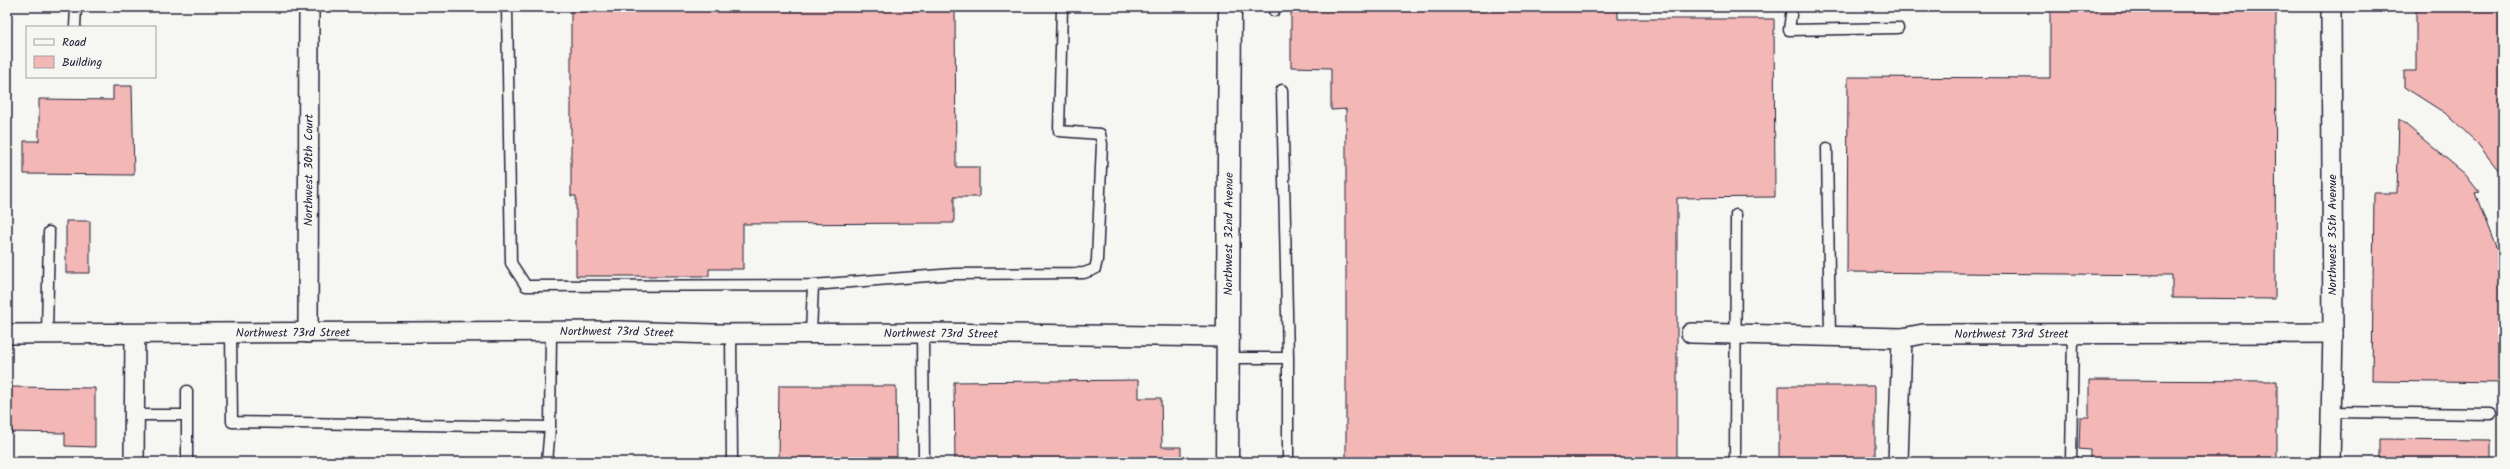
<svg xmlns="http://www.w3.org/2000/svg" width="2510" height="469" viewBox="0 0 2510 469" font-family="Kalam,sans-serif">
	<rect width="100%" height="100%" fill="#f6f6f2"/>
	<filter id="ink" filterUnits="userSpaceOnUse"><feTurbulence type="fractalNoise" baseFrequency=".025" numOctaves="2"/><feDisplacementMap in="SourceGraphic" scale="8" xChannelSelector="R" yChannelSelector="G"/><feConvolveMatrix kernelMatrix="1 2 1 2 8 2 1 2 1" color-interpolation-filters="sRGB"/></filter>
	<g filter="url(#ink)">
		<path fill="#f3b7b6" stroke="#22223b" d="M571,7H955L956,167H979V197H954V223L743,224V269H709V276H576V196H571Z
			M1291,7H1618V19H1774L1775,197L1677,198V462H1346V109L1331,110V68L1291,67Z
			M2416,7H2503V176L2477,143L2448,115L2404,87V71H2416Z
			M2050,9H2276L2275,299L2172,298V275L1847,272L1848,77L2050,78Z
			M113,86H132L134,175L24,174V141H39V99L113,100Z
			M2399,119L2465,174L2479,192L2475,193L2501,261L2503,383L2372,381L2374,193H2397Z
			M66,221H90V273H66Z
			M1139,380V398H1161L1162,447H1181V462H955L954,382Z
			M2089,380L2277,381V462H2090V450L2079,449L2080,417H2089Z
			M779,386H896L897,462H778Z
			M1779,386H1875V462H1779Z
			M7,387L95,388V447L65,446V433L7,432Z
			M2379,439L2491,440V462H2379Z"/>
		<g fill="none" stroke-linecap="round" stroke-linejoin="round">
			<defs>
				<path id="service" d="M507,7L511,263L526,286L813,285L954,274L1084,273L1095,269L1097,260L1102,144L1100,134L1059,131L1062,7
					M1274,7V11
					M1792,7L1789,30L1898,28
					M75,27L76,7
					M1282,90L1288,358
					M1827,148L1830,336
					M231,333L232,422L550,427L551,331
					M923,333L924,462
					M47,334L49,232
					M731,334L732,462
					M811,334L813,285
					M1226,358H1288V462
					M2331,412L2491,414
					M134,415H187
					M187,462V391
					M547,462L550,427
					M1735,462L1736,215
					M2071,462L2073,334"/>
				<g id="minor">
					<path id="s1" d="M308,333L309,7"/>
					<path id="s2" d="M1691,333L1902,338L1923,334L2333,333"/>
					<path id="s3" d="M7,334L619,331L713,334L929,333L1226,337"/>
					<path d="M134,462L135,334"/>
					<path d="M1898,462L1902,338"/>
					<path d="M2330,462L2333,333L2331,7"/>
				</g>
				<g id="secondary">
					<path id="s4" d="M1227,462L1230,7"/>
				</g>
			</defs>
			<use href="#service" stroke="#22223b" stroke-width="13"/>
			<use href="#minor" stroke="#22223b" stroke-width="22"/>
			<use href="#secondary" stroke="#22223b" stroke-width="25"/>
			<use href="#service" stroke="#f6f6f2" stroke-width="10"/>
			<use href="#minor" stroke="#f6f6f2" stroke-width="19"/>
			<use href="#secondary" stroke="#f6f6f2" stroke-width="22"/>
		</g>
	</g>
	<g text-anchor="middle" stroke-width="3" stroke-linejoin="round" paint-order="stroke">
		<g font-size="12" fill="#22223b" stroke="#f6f6f2">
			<text dy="4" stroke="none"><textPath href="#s1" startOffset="163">Northwest 30th Court</textPath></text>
			<text dy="4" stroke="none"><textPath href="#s4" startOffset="228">Northwest 32nd Avenue</textPath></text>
			<text transform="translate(2332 235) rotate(-90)" y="4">Northwest 35th Avenue</text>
			<text dy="4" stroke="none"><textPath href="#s3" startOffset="610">Northwest 73rd Street</textPath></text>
			<text dy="4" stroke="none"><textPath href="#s3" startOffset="286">Northwest 73rd Street</textPath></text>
			<text dy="4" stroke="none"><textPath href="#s3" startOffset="934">Northwest 73rd Street</textPath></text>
			<text dy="4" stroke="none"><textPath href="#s2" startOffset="321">Northwest 73rd Street</textPath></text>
		</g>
	</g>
	<rect width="2510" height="469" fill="none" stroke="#f6f6f2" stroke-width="24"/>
	<rect x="12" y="12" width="2486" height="445" fill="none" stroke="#22223b" stroke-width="1.5" filter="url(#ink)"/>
	<rect x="26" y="26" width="130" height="52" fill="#f6f6f2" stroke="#a1a1a9"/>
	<rect x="34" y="39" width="20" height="6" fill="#f6f6f2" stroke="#a1a1a9"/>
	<text x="62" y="46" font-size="12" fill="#22223b">Road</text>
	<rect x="34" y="56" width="20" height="12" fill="#f3b7b6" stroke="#a1a1a9"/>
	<text x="62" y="66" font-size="12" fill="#22223b">Building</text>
</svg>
